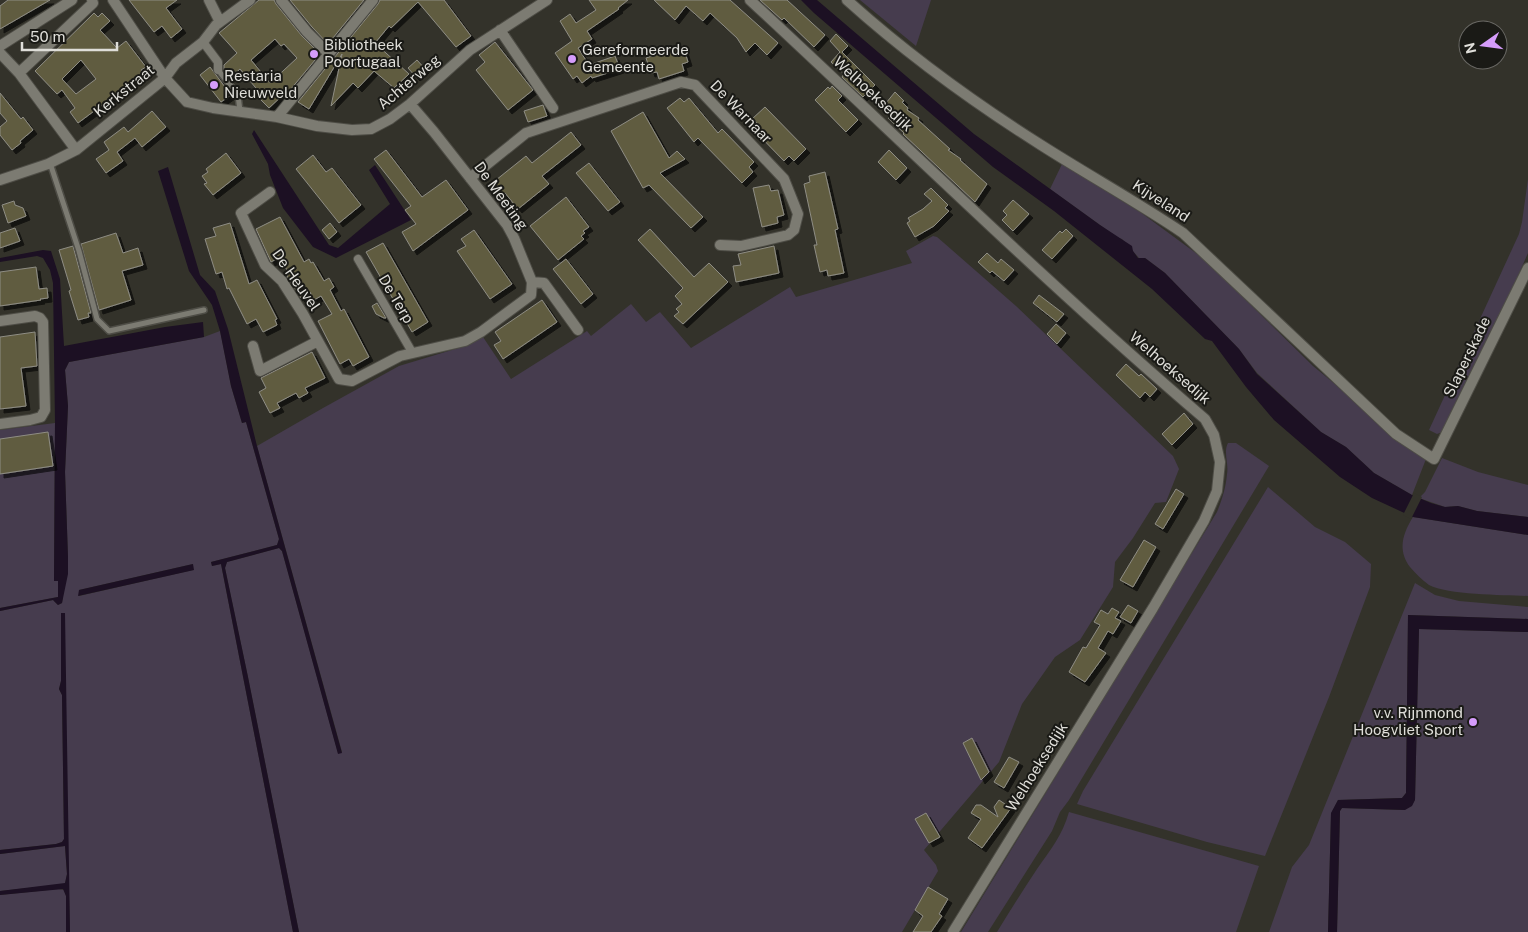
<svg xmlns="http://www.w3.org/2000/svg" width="1528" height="932" viewBox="0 0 1528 932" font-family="'Public Sans',sans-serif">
	<defs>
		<filter id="shadow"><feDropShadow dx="4" dy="4" stdDeviation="0" flood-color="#0009"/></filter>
	</defs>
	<rect width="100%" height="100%" fill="#33322a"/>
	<path fill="#463c4e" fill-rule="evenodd" d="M860,0H931L916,46Z
		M1062,164L1140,212L1204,259L1313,366L1426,459L1412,495L1374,473L1346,447L1321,432L1257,373L1239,349L1165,273L1145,258H1139L1122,239L1118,238L1050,189Z
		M1528,179V253L1465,396L1445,431L1437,434L1429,430L1519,234L1522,222Z
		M933,236L937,237L944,243L1016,306L1173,456L1179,469L1166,502L1155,503L1133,538L1115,562L1113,587L1080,640L1055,657L1022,704L999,762L924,850L936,865L938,871L902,932H299L248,677L225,568L227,562L279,548L282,551L338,753L342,752L257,446L323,408L399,366L465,346L483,337L511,379L587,331L591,336L631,304L646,322L660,312L691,348L790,287L796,297L912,263L906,251Z
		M220,331L231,386L242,423L246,422L279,539L277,545L211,562L212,566L221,564L293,932H70L66,784V673L61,681L59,689L62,695L64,839L62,842L56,844L0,850V611L53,600L58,605L62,603L68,557L65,472L68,406L65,370L69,362L204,337ZM193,564V570L79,596V590Z
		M55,423L54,580L58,581V597L0,608V430Z
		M1228,443H1236L1269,466L1069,800L1060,812L1052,831L988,932H961L1217,512C1222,500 1226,487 1227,474C1229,464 1223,452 1228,443Z
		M1442,458L1478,472L1528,485V517L1477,511L1458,506L1445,507L1419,498L1425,492Z
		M1268,487L1315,527L1345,542L1371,564L1370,587L1329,697L1265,856L1207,842L1077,804L1083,791Z
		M1413,517L1528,535V596C1505,595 1448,595 1429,585C1422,580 1416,574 1410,567C1397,550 1403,533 1413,517Z
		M1415,583L1435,595L1459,601L1528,607V619L1408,615L1406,793L1402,798L1338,800L1331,814L1328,932H1269L1292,867L1309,845Z
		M1419,629L1528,632V932H1337L1340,811L1342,808L1404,810L1415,800Z
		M1069,812L1259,866L1236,932H997C1010,911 1023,890 1037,869C1051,849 1062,836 1069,812Z
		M65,846L67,874L65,884L0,891V854Z
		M58,889L64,890L66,896V932H0V895Z"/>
	<path fill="#1c1023" d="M801,0H817L974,134L1100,225L1132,246L1133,251L1138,258H1145L1165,273L1239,349L1257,374L1321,432L1346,447L1374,473L1412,495L1431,503L1445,507L1458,506L1477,511L1528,517V535L1413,517L1372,498L1340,477L1274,420L1246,387L1212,341L1205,339L1152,289L1054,211L993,167L814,13Z
		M254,130L329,245L338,248L390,204L369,170L375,165L411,220L336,258L313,247L283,208L270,175L268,164L252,134Z
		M168,167L200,275L215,291L228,329L257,446L342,753L338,754L282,551L279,548L227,562L225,568L248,677L299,932H293L221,564L212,566L211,562L277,545L279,539L246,422L242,423L231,386L220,331L212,305L189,271L158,171Z
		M43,250L51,251L60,279L64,346L165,327L203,322L204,337L69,362L65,370L68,406L65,472L68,557V574L62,603L58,605L53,600L0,611V608L58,597V581H54L55,423L53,283L50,270L43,258L37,256L0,262V258Z
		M193,564L194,570L78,596L79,590Z
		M61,613H65L70,932H66V896L63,889L0,895V891L65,883L67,874L65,846L0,854V850L56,844L62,842L64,839L62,695L59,689L61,681Z
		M1408,615L1528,619V632L1419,629L1415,800L1412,806L1405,810L1342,808L1340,811L1337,932H1328L1331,813L1338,800L1402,798L1406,793Z"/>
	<path fill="#33322a" d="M1414,493L1422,497L1411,519L1403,515Z"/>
	<path fill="#615c41" stroke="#8e8d84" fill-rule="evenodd" filter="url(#shadow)" d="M8,0H50L0,29V6Z
		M129,0H177L166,8L182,29L171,38L162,26L154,32Z
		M259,0H274L276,4L302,36L320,54L286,95L284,94L269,108L257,96L260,93L240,69L230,78L224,70V65L237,53L219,33ZM275,39L281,46L284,44L297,58L270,83L251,60Z
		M290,0H364L328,44L312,27Z
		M380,0H444L471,36L456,47L418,2L391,28L389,26L375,43L409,74L394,88L374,71L358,88L353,83L331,106L342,54L309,109L298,102L378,4Z
		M589,0H628L618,8L619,9L587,31L592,39L578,48L589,65L615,56L620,69L592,78L591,76L582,83L577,76L573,79L555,53L572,41L560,21L570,14L576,23L596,10Z
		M654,0H730L778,43L767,55L755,43L746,52L737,38L710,13L703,21L686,6L675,20Z
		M760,0H787L825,35L814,47L784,18L782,20Z
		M94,13L98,17L102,13L110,21L100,30L117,48L126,41L146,67L141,70L144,74L78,123L70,112L75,108L62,90L57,94L35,71ZM81,60L96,79L76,94L62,79Z
		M836,34L848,46L842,52L875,85L863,97L842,77L844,74L831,62L840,52L830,41Z
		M495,42L533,90L508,110L476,70L485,62L479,55Z
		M683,46L688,62L682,64L684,71L659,79L657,72L651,73L646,58Z
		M417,60L425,69L416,77L408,68Z
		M210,67L231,95L221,102L200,75Z
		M832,86L842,96L838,100L858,120L846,132L815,100L828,87L830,89Z
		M895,92L904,101L902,102L908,108L907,110L919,118L918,120L950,149L948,150L961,159L960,160L987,184L975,202L903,134L904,133L888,118L895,111L886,103Z
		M0,93L21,119L23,117L33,130L20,141L21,143L12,150L0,135V127L7,121L0,113Z
		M680,98L684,102L689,98L718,133L722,129L754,162L749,167L753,172L742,183L698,138L694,142L667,108Z
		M543,105L547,116L528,122L524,111Z
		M765,107L806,149L794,161L789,156L784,161L752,128L757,123L752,119Z
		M152,111L166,127L142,147L135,138L117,152L123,161L106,173L96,159L109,150L104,142L124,127L128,132Z
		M643,112L669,158L677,151L685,159L660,173L703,217L691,228L649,185L643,188L611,131Z
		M571,132L581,145L542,176L549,184L518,209L505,193L501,196L491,184L526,156L532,163Z
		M386,150L422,197L446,180L468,210L413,251L402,232L416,224L405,210L411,206L374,159Z
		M889,150L907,168L896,180L878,162Z
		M226,153L241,173L213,195L204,184L207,183L202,176L208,172L206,169Z
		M313,155L326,172L332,168L361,205L339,223L296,169Z
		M589,163L620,202L608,211L576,173Z
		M825,172L838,229L835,230L844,273L828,276L827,270L820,272L814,245H817L804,184L810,182L809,176Z
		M769,185L771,191L778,190L784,215L777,217L778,223L762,227L753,188Z
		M931,188L948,205L945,208L949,211L934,226L915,237L907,223L910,221L908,218L923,209L932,201L924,194Z
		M566,197L589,227L583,231L585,233L581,236L584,239L558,260L530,226Z
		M1013,200L1029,214L1013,231L1002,220L1007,215L1003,211Z
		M14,201L15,205L23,208L26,216L8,223L2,205Z
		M280,217L304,262L309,259L311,263L313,262L324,281L329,278L334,287L330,290L341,311L344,309L369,357L353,366L349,359L340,364L318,321L332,314L321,296L314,300L310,292L301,298L287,276L289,274L280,257L271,262L256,229Z
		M230,223L249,284L257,280L277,319L275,320L277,325L263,332L256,319L247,324L229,288L227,289L222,272L216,274L205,239L216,236L213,228Z
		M330,223L337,232L329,239L322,230Z
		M15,228L20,241L0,248V233Z
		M650,229L694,277L709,263L728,282L683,324L674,316L679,312L676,309L682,304L675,296L683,288L638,240Z
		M1066,229L1073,236L1052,259L1042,250L1060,231L1062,233Z
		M474,230L512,284L490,299L457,251L466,246L461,239Z
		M116,233L123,253L138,248L143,265L122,271L131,300L99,310L81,244Z
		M383,243L428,322L412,332L366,252Z
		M73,246L91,313H88L89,317L78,320L69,291L71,290L59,250Z
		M774,246L779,273L736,282L733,266L741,265L738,254Z
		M987,253L998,263L1001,259L1014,270L1004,281L992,271L990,273L978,262Z
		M566,259L593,294L581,304L553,269Z
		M36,267L39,289L47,288L48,298L40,299L41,300L0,306V272Z
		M1039,295L1064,314L1057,322L1033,303Z
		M542,300L557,322L503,359L494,345L501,341L495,332Z
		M377,303L386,318H384L376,314L372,306Z
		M1056,324L1066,333L1057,344L1047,334Z
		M35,332L37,366L21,368L26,406L0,409V337Z
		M312,352L325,378L305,388L308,393L299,398L296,393L277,403L280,408L270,413L259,392L266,388L261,378Z
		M1126,364L1139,376L1141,374L1157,389L1150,397L1145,392L1140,398L1116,375Z
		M1184,413L1193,424L1172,445L1162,434Z
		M48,432L53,466L0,474V439Z
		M1176,489L1184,494L1163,529L1155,524Z
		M1144,540L1156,547L1133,587L1120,580Z
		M1128,605L1138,611L1131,623L1120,617Z
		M1112,608L1119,612L1115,618L1121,621L1113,634L1108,631L1098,648L1106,653L1085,682L1069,672L1083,647L1086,648L1100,625L1094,622L1101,610L1108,614Z
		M972,738L989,772L981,780L963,743Z
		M1009,757L1019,762L1004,788L994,782Z
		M999,800L1011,808L982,848L968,838L981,819L971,813L976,805H981L998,817L994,807Z
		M926,813L940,837L929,843L915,819Z
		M928,887L948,899L939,914L942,916L931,932H913L923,916L915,910Z"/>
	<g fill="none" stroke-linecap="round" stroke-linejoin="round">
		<defs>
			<path id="service" d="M218,70L238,95L240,111
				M50,163L79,251L97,319L109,331L204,310"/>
			<path id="pedestrian" d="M203,42L218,62V70
				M358,259L412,352"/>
			<path id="minor" d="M113,0L165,78L187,102L213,108L277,117L317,126L352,130L371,129L390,119L410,104L470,50L547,0
				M209,0L220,22
				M281,0L307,32L329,54
				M750,0C901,140 1048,285 1205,419L1214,435L1220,462L1217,491L1204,521L1153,608L953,932
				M847,0C907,54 973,102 1041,145C1088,175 1137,202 1183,233L1396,434L1434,459L1528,268
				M500,30L553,108
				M0,46L72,0
				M0,53L19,73L76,150
				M19,73L93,3L92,0
				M410,104L434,132L507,225L514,238L532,282L544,283L578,330
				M277,117L373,0
				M470,178L526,133L681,82L695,85L784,179L798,214L794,230L788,235L741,246L720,245
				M0,180L48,164L76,150L165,78L176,63L203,42L216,25L250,0
				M270,192L241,213L265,265L282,281L303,314L339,379L352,381L400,356L465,341L481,332L531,295L532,282
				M0,321L35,316L40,318L43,322L45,410L41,417L30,420L0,424
				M253,346L260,371L318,341"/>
		</defs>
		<use href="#service" stroke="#4e4d46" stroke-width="8"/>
		<use href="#pedestrian" stroke="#4e4d46" stroke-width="10"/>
		<use href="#minor" stroke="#4e4d46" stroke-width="12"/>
		<use href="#service" stroke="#7c7b72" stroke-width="5"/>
		<use href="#pedestrian" stroke="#7c7b72" stroke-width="8"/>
		<use href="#minor" stroke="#7c7b72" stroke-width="10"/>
	</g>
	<g fill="#d59cfb" stroke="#1a1a16" stroke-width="2">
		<circle cx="314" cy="54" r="5"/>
		<circle cx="572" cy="59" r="5"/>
		<circle cx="214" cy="85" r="5"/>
		<circle cx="1473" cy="722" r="5"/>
	</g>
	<g text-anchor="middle" stroke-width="4" stroke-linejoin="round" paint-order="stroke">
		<g font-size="15" fill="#dfded9" stroke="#1a1a16" text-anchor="start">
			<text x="324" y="50">Bibliotheek<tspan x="324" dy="17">Poortugaal</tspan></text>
			<text x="582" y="55">Gereformeerde<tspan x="582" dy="17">Gemeente</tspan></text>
			<text x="224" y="81">Restaria<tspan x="224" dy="17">Nieuwveld</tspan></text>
			<text x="1463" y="718" text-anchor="end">v.v. Rijnmond<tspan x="1463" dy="17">Hoogvliet Sport</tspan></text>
		</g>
		<g font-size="15" fill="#dfded9" stroke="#1a1a16">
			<text transform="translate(409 82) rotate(-40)" y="5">Achterweg</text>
			<text transform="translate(124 91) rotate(-39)" y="5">Kerkstraat</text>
			<text transform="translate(873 94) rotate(43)" y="5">Welhoeksedijk</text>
			<text transform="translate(741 112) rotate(46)" y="5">De Warnaar</text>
			<text transform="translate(501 196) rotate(54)" y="5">De Meeting</text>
			<text transform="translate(1161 201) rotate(33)" y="5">Kijveland</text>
			<text transform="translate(296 280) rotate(55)" y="5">De Heuvel</text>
			<text transform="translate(396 299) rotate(59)" y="5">De Terp</text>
			<text transform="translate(1467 357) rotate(-64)" y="5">Slaperskade</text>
			<text transform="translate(1170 368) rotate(41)" y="5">Welhoeksedijk</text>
			<text transform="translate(1037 767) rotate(-58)" y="5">Welhoeksedijk</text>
		</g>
	</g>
	<g transform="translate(1483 45) rotate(256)"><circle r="24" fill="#1a1a16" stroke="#696864"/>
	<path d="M0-4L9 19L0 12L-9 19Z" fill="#d59cfb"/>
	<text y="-8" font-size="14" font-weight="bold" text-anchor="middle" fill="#dfded9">N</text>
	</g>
	<path d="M22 42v8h95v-8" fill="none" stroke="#dfded9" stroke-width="2.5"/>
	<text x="30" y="42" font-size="15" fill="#dfded9" stroke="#1a1a16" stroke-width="4" paint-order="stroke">50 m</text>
</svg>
